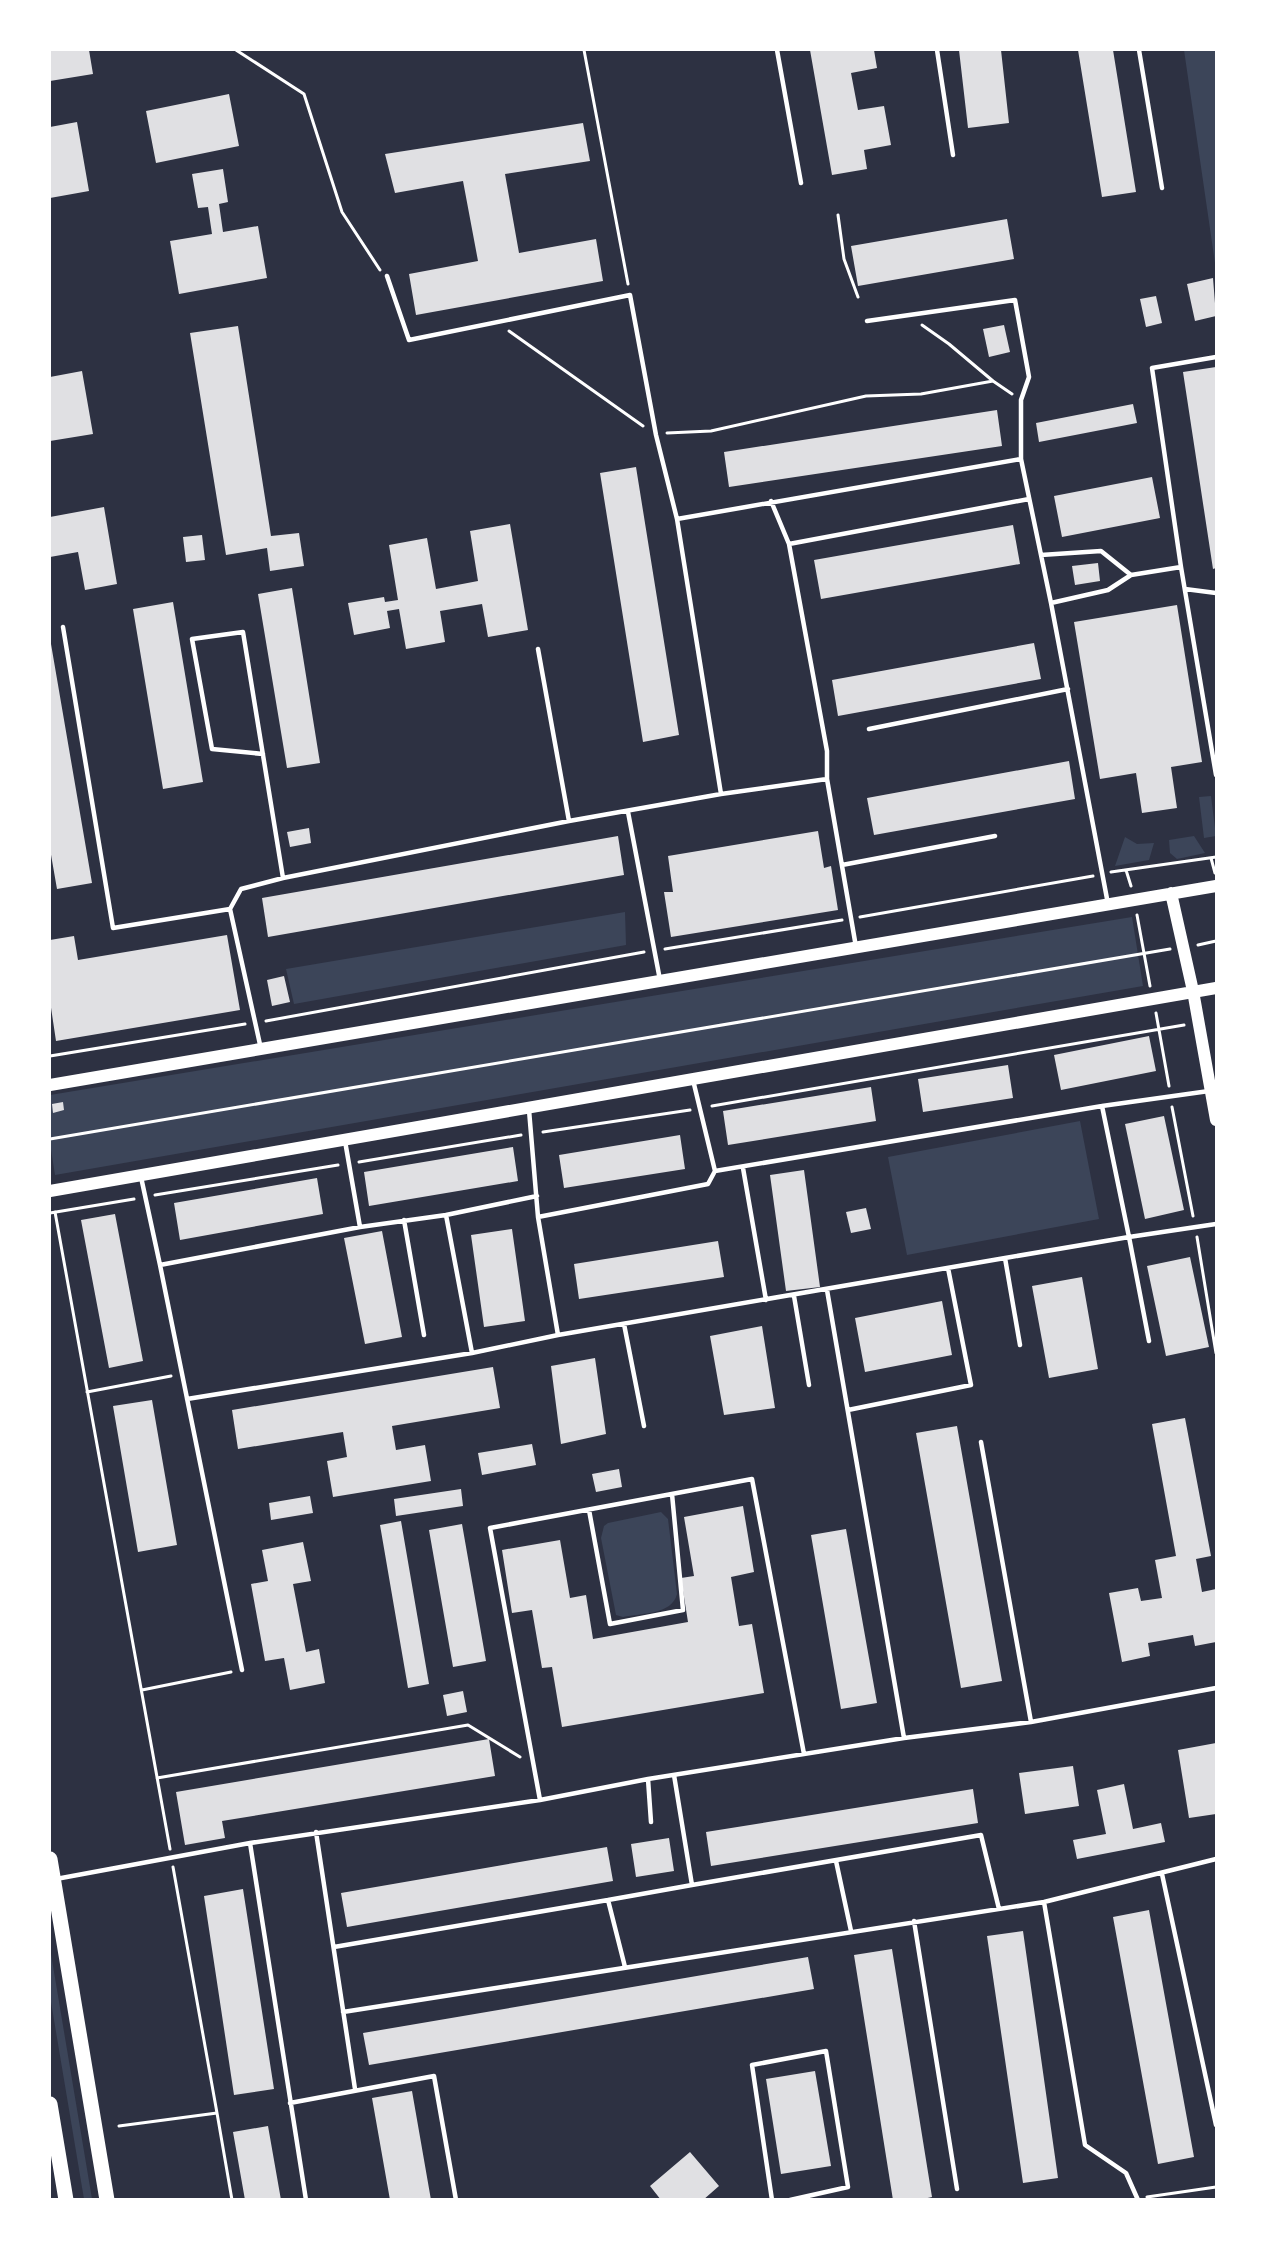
<svg xmlns="http://www.w3.org/2000/svg" width="1266" height="2249" viewBox="0 0 1266 2249" font-family="Overpass,sans-serif">
	<rect width="100%" height="100%" fill="#2d3142"/>
	<path fill="#3c4559" d="M1184,50H1216V270Z
		M1211,796L1216,836L1204,838L1199,797Z
		M1194,836L1205,853L1177,859L1170,853L1169,840Z
		M1125,837L1137,844L1154,843L1149,860L1115,866Z
		M625,912L626,945L294,1004L286,969Z
		M1132,917L1143,986L55,1175L50,1143V1095Z
		M1080,1121L1099,1219L907,1255L888,1157Z
		M661,1512L668,1519L677,1594C672,1615 641,1613 623,1617L616,1615L601,1538L604,1526L608,1523Z
		M50,1948L92,2199H84L50,1996Z"/>
	<path fill="#e0e0e3" d="M50,50H89L93,74L50,81Z
		M810,50H874L877,68L851,73L858,110L884,106L891,145L864,150L867,169L832,175Z
		M959,50H1001L1009,123L968,128Z
		M1078,50H1113L1136,192L1102,197Z
		M229,94L239,146L156,163L146,111Z
		M77,122L89,191L50,198V127Z
		M583,123L590,161L505,174L519,253L596,239L603,281L416,315L409,274L478,261L463,181L395,193L385,154Z
		M223,169L228,202L219,204L223,232L258,226L267,278L179,294L170,241L212,234L208,207L198,208L192,174Z
		M1007,219L1014,259L858,286L851,246Z
		M1213,278L1216,316L1195,321L1187,284Z
		M1156,296L1162,323L1146,327L1140,299Z
		M1004,325L1010,352L989,357L983,329Z
		M238,326L271,536L299,533L304,566L270,571L267,548L226,555L190,333Z
		M1216,367V568L1213,569L1183,372Z
		M82,371L93,434L50,441V377Z
		M1133,404L1137,423L1039,442L1036,423Z
		M997,410L1002,446L729,487L724,452Z
		M636,467L679,735L643,742L600,473Z
		M1152,477L1160,518L1062,537L1054,496Z
		M104,507L117,584L85,590L78,552L50,557V517Z
		M510,524L528,630L488,637L482,604L440,611L445,642L406,649L399,609L387,611L390,628L354,635L348,603L384,597L385,602L398,600L389,545L427,538L436,589L478,581L470,531Z
		M1013,525L1020,564L821,599L814,560Z
		M202,535L205,560L186,562L183,537Z
		M1098,563L1100,581L1075,585L1072,566Z
		M292,588L320,763L287,768L258,594Z
		M173,602L203,782L163,789L133,609Z
		M1177,605L1202,762L1171,767L1177,808L1142,813L1136,773L1100,779L1074,622Z
		M1034,643L1041,679L838,716L832,680Z
		M51,644L92,883L57,889L50,849Z
		M1069,761L1075,799L874,835L867,798Z
		M309,828L311,843L290,847L287,832Z
		M818,831L824,868L831,866L838,910L671,937L664,892H673L668,856Z
		M618,836L624,875L268,937L262,898Z
		M227,935L240,1010L56,1041L50,1001V940L74,936L78,960Z
		M284,976L290,1002L272,1006L267,980Z
		M1149,1036L1156,1071L1061,1090L1054,1055Z
		M1008,1065L1013,1098L923,1112L918,1079Z
		M871,1087L876,1121L728,1145L723,1111Z
		M63,1102L64,1110L53,1113L52,1104Z
		M1164,1116L1184,1210L1145,1219L1125,1124Z
		M680,1135L685,1169L564,1188L559,1155Z
		M513,1147L518,1181L369,1206L364,1172Z
		M804,1170L820,1287L786,1291L770,1175Z
		M317,1178L323,1214L180,1240L174,1203Z
		M866,1208L871,1229L851,1233L846,1212Z
		M115,1214L143,1361L109,1368L81,1220Z
		M512,1229L525,1321L484,1327L471,1235Z
		M382,1231L402,1337L365,1344L344,1238Z
		M718,1241L724,1277L579,1299L574,1264Z
		M1190,1257L1209,1347L1166,1356L1147,1266Z
		M1082,1277L1098,1369L1049,1378L1032,1286Z
		M942,1301L952,1355L865,1372L855,1318Z
		M762,1326L775,1408L724,1415L710,1336Z
		M595,1358L606,1434L561,1444L551,1366Z
		M493,1367L500,1408L392,1426L396,1450L425,1445L431,1481L333,1497L327,1461L347,1457L343,1432L238,1449L232,1410Z
		M152,1400L177,1545L138,1552L113,1406Z
		M1185,1418L1211,1556L1196,1559L1202,1592L1216,1589V1642L1195,1646L1193,1635L1148,1643L1150,1656L1122,1662L1109,1593L1138,1588L1141,1601L1162,1598L1155,1560L1176,1556L1152,1424Z
		M957,1426L1002,1681L961,1688L916,1433Z
		M532,1444L536,1465L482,1475L478,1453Z
		M619,1469L622,1487L596,1492L592,1474Z
		M461,1489L463,1506L396,1516L394,1499Z
		M310,1496L313,1513L271,1520L269,1503Z
		M743,1506L754,1572L731,1577L739,1626L752,1624L764,1693L562,1727L552,1667L542,1668L532,1610L512,1613L502,1550L560,1540L570,1598L586,1595L593,1639L688,1622L681,1578L694,1576L684,1517Z
		M401,1521L429,1684L408,1688L380,1525Z
		M462,1524L486,1661L453,1667L429,1530Z
		M846,1529L877,1703L841,1709L811,1535Z
		M303,1542L311,1581L293,1584L306,1652L319,1649L325,1683L290,1690L284,1658L265,1661L251,1584L268,1581L262,1550Z
		M463,1691L467,1712L447,1716L443,1695Z
		M489,1739L495,1776L222,1821L225,1838L185,1845L176,1792Z
		M1216,1743V1814L1189,1818L1178,1750Z
		M1073,1766L1079,1806L1025,1814L1019,1773Z
		M1124,1784L1133,1829L1161,1823L1165,1842L1077,1859L1073,1840L1106,1834L1097,1790Z
		M973,1789L978,1823L711,1866L706,1832Z
		M669,1838L674,1871L636,1877L631,1844Z
		M607,1847L613,1881L347,1927L341,1893Z
		M243,1889L274,2089L234,2095L204,1896Z
		M1149,1910L1194,2157L1158,2164L1113,1917Z
		M1023,1931L1058,2178L1023,2183L987,1936Z
		M892,1949L932,2197L919,2200H893L854,1955Z
		M808,1957L814,1989L369,2065L363,2033Z
		M815,2071L831,2166L781,2174L766,2079Z
		M412,2091L431,2200H390L372,2098Z
		M268,2126L281,2200H245L233,2132Z
		M690,2152L719,2186L703,2200H661L650,2186Z"/>
	<g fill="none" stroke-linecap="round" stroke-linejoin="round">
		<path stroke="#fff" stroke-width="3" d="M236,50L304,94L342,212L380,270
			M584,50L628,284
			M838,215L844,259L858,297
			M922,325L949,344L993,381
			M509,331L643,426
			M667,433L711,431L866,396L921,394L993,381L1012,394
			M1211,858L1215,873
			M1126,870L1131,886
			M1111,872L1216,857
			M1137,915L1150,986
			M860,917L1093,876
			M1198,945L1216,941
			M665,949L842,920
			M1156,1013L1169,1086
			M266,1021L644,952
			M50,1056L245,1024
			M712,1106L1184,1025
			M1172,1107L1193,1216
			M543,1132L690,1110
			M50,1139L1170,949
			M359,1162L521,1135
			M155,1195L338,1165
			M55,1212L170,1849
			M50,1213L134,1199
			M1197,1237L1216,1353
			M87,1392L171,1376
			M142,1690L231,1672
			M157,1778L468,1725L520,1757
			M217,2113L232,2200
			M119,2126L217,2113L173,1867
			M1147,2197L1216,2187"/>
		<path stroke="#fff" stroke-width="4.5" d="M777,50L801,183
			M937,50L953,155
			M1139,50L1162,188
			M867,321L1015,300L1029,377L1021,400V459L1051,603L1108,904
			M1216,357L1152,368L1181,567L1216,775
			M771,501L789,544L827,751V779L856,947
			M677,519L1021,459
			M789,544L1029,499
			M1041,555L1101,551L1131,575
			M1185,589L1216,593
			M1051,603L1108,590L1131,575L1181,567
			M63,627L113,928L230,909
			M538,649L569,821
			M869,729L1068,689
			M263,754L212,749L192,639L243,632L283,878
			M721,794L827,779
			M628,812L660,980
			M842,865L995,836
			M261,1049L230,909L241,889L283,878L569,821L721,794L677,519L656,435L630,295L409,340L387,276
			M693,1080L715,1171L1102,1106L1209,1091
			M1102,1106L1129,1237L1216,1224
			M529,1110L538,1217L558,1335L1005,1258
			M345,1141L360,1227
			M743,1168L766,1300
			M141,1177L160,1265
			M538,1217L708,1184L715,1171
			M404,1220L424,1335
			M827,1290L904,1738
			M794,1296L809,1385
			M624,1324L644,1426
			M1020,1345L1005,1258L1129,1237L1149,1341
			M472,1353L446,1215L537,1196
			M187,1399L472,1353L558,1335
			M848,1410L971,1385L948,1268
			M981,1442L1031,1722
			M589,1510L610,1624L683,1610L672,1494
			M242,1670L160,1265L360,1227L446,1215
			M674,1775L692,1885L981,1835L999,1909
			M648,1779L651,1822
			M540,1800L490,1528L752,1479L804,1754
			M316,1832L355,2089
			M250,1843L540,1800L648,1779L904,1738L1031,1722L1216,1688
			M836,1861L851,1931
			M1162,1874L1216,2125
			M56,1879L250,1843L306,2200
			M608,1900L692,1885
			M1044,1902L1085,2145L1126,2173L1138,2200
			M914,1921L957,2189
			M334,1947L608,1900L625,1967
			M343,2012L1044,1902L1216,1859
			M290,2103L434,2076L456,2200
			M772,2200L752,2065L826,2051L848,2187L790,2200"/>
		<path stroke="#fff" stroke-width="12" d="M1171,893L1193,991L1216,1120
			M50,1085L1216,886
			M50,1191L1216,988"/>
		<path stroke="#fff" stroke-width="15" d="M50,1859L107,2200
			M50,2104L66,2200"/>
	</g>
	<rect width="1266" height="2249" fill="none" stroke="#ffffff" stroke-width="102"/>
</svg>
